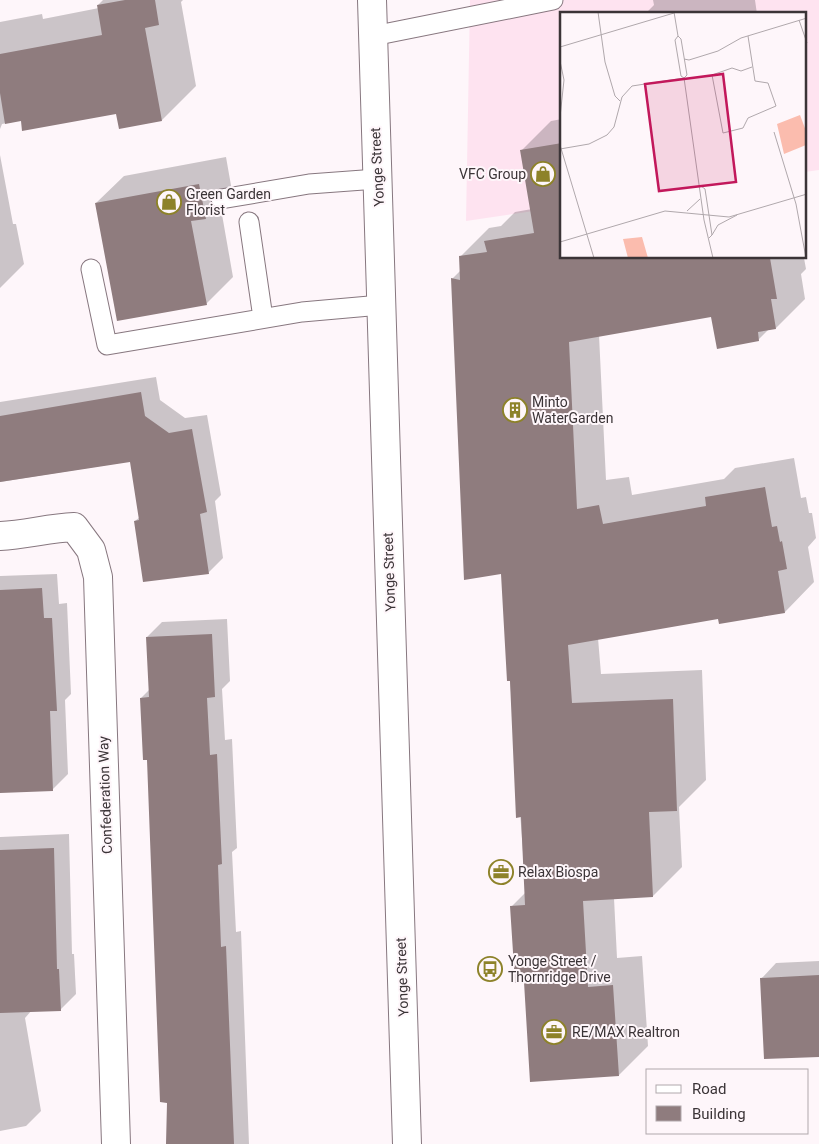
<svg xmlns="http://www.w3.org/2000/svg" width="819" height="1144" viewBox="0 0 819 1144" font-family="Roboto,sans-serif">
	<rect width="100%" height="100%" fill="#fef6fa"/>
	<path fill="#fee3f0" d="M470,0H819V170L805,172V14H562L561,207L466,221Z"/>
	<path fill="#0003" d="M103,0H183L181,2L196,86L162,120L117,112L22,120L2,124L0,129V22L42,14L43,19L99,8L98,5Z
		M653,0H755L757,14H645L654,5Z
		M562,119V258H804L806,269L801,274L805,299L776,328L769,329L758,340L712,316L599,335L606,480L629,477L632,495L724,479L735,468L794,458L801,498L806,497L809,513H812L816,538L808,547L814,582L785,612L719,617L598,638L601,674L702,670L706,780L679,807L682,867L653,896L614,898L617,958L642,956L648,1046L619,1075L525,981L512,906L526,892L502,573L452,279L461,270L460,257L489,228L501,226L515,212L532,209L522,150L551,121Z
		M0,155L13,224H16L24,264L0,288Z
		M226,157L232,191L220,203L233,277L206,304L96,203L124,176Z
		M156,377L160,400L185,418L207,415L221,495L215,501L223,558L208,573L135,521L140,517L131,461L0,482V402Z
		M57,574L59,604L67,603L71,694L65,700L68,774L52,790L0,792V576Z
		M227,619L230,681L222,689L225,740L232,739L237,848L232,852L236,932L241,931L249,1144H167L168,1102L148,759L141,698L150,689L147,637L162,622Z
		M69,834L72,954H74L76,994L61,1009L32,1010L25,1018L41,1111L26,1126L0,1131V837Z
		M819,961V1055L761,979L776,963Z"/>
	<path fill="#8f7c7e" d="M125,0H155L159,25L145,28L162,121L119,129L116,114L22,131L21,121L5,124L0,93V54L102,35L97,5Z
		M562,143V258H770L777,299H771L776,329L758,332L759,341L717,349L711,317L569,342L577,509L599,505L603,524L706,506L705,497L765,487L772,527L777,526L780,542L782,541L787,569L778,571L785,613L719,624L718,619L568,645L572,703L673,699L677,811L649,812L653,897L583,901L588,987L613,985L619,1076L530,1082L524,982L515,983L510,906L525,905L521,817L516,818L510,681H507L501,574L464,580L451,278L460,280L459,256L487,252L484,241L534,233L520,150Z
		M199,184L206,219L191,221L207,305L117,321L95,203Z
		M141,392L145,416L169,433L192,429L207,512L200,514L209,574L143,582L134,521L139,520L130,462L0,482V416Z
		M42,588L44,618H52L57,711H50L53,791L0,793V590Z
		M212,634L215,697L207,698L210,755L217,754L222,864L218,865L221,947L226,946L234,1144H166L167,1103L160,1102L147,760H143L140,698L149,697L146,637Z
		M54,848L57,969H59L61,1011L0,1013V850Z
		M819,975V1057L764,1059L760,978Z"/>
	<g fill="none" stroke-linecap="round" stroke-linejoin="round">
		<defs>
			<path id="service" d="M373,36L553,0
				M221,199L309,184L377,179
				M249,222L263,318
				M91,269L107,345L302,312L381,305"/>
			<path id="minor" d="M0,536C25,535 49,528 74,527L91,550L98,577L116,1144"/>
			<path id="primary" d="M372,0L407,1144"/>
		</defs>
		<use href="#service" stroke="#87777f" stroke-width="21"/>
		<use href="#minor" stroke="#87777f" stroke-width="30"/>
		<use href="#primary" stroke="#87777f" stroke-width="30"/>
		<use href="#service" stroke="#fff" stroke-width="19"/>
		<use href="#minor" stroke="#fff" stroke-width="28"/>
		<use href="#primary" stroke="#fff" stroke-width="28"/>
	</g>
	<defs>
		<symbol id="shop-ring" viewBox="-11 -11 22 22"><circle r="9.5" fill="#fef6fa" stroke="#8d8229" stroke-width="1.5"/><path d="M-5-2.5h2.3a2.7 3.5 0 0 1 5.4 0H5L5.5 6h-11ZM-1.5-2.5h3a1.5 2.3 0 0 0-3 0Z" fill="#8d8229"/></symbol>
		<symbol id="building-ring" viewBox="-11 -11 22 22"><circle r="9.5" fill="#fef6fa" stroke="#8d8229" stroke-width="1.5"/><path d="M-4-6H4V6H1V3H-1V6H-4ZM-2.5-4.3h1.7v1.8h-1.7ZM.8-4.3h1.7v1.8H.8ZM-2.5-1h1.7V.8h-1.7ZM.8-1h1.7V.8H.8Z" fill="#8d8229"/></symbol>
		<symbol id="office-ring" viewBox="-11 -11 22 22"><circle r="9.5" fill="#fef6fa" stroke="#8d8229" stroke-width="1.5"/><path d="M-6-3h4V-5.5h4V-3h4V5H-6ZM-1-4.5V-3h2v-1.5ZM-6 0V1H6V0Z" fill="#8d8229"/></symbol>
		<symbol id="bus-ring" viewBox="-11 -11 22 22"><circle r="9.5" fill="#fef6fa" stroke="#8d8229" stroke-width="1.5"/><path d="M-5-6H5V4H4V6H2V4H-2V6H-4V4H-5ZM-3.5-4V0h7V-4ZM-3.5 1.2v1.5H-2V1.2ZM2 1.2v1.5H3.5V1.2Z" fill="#8d8229"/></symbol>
	</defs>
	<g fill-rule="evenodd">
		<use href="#shop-ring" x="529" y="160" width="28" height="28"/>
		<use href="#shop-ring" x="155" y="188" width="28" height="28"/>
		<use href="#building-ring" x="501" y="396" width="28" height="28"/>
		<use href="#office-ring" x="487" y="858" width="28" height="28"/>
		<use href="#bus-ring" x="476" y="955" width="28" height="28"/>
		<use href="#office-ring" x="540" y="1018" width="28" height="28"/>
	</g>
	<g text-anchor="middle" stroke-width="4" stroke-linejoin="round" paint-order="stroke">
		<g font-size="14" fill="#3b3437" stroke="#fef6fa">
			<text transform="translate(377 167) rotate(-93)" y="5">Yonge Street</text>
			<text transform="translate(389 572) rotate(-92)" y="5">Yonge Street</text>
			<text transform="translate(105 795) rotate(-92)" y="5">Confederation Way</text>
			<text transform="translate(402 977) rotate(-92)" y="5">Yonge Street</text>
		</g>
		<g font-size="14" fill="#3b3437" stroke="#fef6fa" text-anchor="start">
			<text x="526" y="179" text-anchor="end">VFC Group</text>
			<text x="186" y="199">Green Garden<tspan x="186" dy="16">Florist</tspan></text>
			<text x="532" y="407">Minto<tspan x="532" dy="16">WaterGarden</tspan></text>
			<text x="518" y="877">Relax Biospa</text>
			<text x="508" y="966">Yonge Street /<tspan x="508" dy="16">Thornridge Drive</tspan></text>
			<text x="572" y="1037">RE/MAX Realtron</text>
		</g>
	</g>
	<g transform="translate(560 12)">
		<rect width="246" height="246" fill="#fef6fa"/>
		<path d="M240,103L246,119V133L224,142L217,112ZM82,225L88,246H68L63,227Z" fill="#fbbcae"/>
		<path fill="none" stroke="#b0a8ac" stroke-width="1" d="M38,0L45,50L55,84L60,89M114,0L118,24L121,27L127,63L124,66M239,8L247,31M118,24L115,28L121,64L124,66L144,208L153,246M188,24L195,69L208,71L216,94L188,106L183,116L163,121L152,63L172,56L181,59L192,55M0,35L114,1M124,47L129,48L158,39L181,26L247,6M0,49L4,68L0,105M214,120L236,192L246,246M0,133L34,246M0,137L29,132L47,123L54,115L62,85L72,74L124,66M141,174L145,177L152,223L149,226M127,199L140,187M152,223L158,213L177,203M0,230L105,199L169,205L247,182"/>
		<path fill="#c2185b" fill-opacity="0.15" stroke="#c2185b" stroke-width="2.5" d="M163,62L176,170L99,179L85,72Z"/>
		<rect width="246" height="246" fill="none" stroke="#3b3437" stroke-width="2.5"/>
	</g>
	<rect x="646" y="1069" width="162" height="65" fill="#fef6fa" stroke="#b0a8ac"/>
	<rect x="656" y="1085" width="25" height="8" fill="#ffffff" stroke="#b0a8ac"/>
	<text x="692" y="1094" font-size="15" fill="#3b3437">Road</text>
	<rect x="656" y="1106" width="25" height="15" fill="#8f7c7e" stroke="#b0a8ac"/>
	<text x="692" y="1119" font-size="15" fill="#3b3437">Building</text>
</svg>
